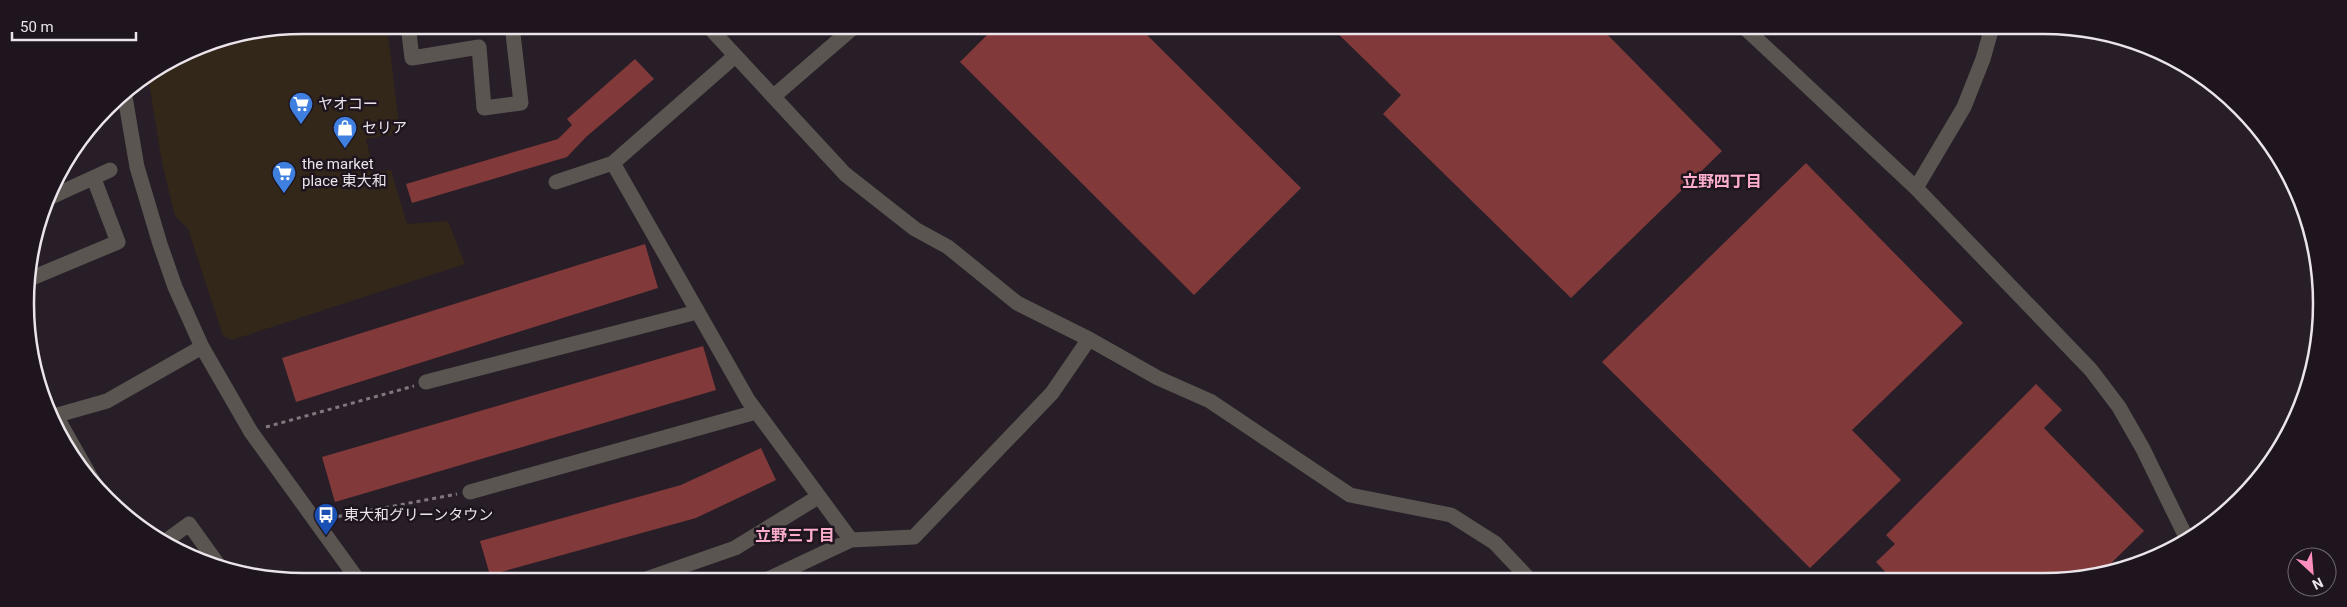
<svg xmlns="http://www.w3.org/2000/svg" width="2347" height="607" viewBox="0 0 2347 607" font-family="Roboto,'Noto Sans JP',sans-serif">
	<rect width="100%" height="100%" fill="#281e27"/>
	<path fill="#332719" d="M304,25H387L400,133L366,139L374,172L391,170L407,224L448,221L465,264L232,340L223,336L188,229L175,216L162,163L148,77L197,46Z"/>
	<path fill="#81393a" d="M996,26H1138L1301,188L1194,295L960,62Z
		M1330,26L1600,27L1722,151L1571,298L1383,114L1401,95Z
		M635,59L654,79L586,137L567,157L412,203L406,184L558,139L572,125L567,119Z
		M1806,163L1963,323L1852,430L1901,480L1810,568L1602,362Z
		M645,244L658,288L296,402L282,358Z
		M703,346L716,390L335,502L322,457Z
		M2036,384L2062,410L2044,428L2144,531L2101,573L2080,580H1893L1876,562L1895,544L1886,535Z
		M761,448L776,480L696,518L490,575L480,541L681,485Z"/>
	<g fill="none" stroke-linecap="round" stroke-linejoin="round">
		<path stroke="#80777f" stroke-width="3" stroke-dasharray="4 4" stroke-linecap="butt" d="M266,427L414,386
			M330,518L457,494"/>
		<path stroke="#5a5550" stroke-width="15" d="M408,25L412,58L479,47L484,108L521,103L512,25
			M708,26L845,174L915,229L948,247L1017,303L1089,339L1158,378L1210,401L1350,495L1451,515L1495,543L1530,580
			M1744,27L1916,188L2091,370L2119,407L2143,449L2187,539
			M735,56L613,163L748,400L851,540
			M124,91L137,167L160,244L175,287L202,347L251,432L358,580
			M774,96L855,26
			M556,182L613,163
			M1916,188L1964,107L1983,59L1992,27
			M49,198L110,170
			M27,280L118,242L94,179
			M426,382L697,312
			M54,416L107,401L202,347
			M56,416L94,483
			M470,492L756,412
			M163,543L189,524L217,563
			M643,580L735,548L818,497
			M766,580L851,540L914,537L1052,393L1089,339"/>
	</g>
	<defs>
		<symbol id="supermarket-pin" viewBox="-11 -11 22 30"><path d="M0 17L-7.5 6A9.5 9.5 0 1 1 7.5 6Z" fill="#3f7fe0" stroke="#1e151e"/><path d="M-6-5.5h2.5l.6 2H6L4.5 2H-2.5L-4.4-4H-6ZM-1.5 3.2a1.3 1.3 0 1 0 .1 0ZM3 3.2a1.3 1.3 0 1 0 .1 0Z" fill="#fff"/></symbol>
		<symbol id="shop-pin" viewBox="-11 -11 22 30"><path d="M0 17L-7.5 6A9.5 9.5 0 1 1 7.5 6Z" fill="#3f7fe0" stroke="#1e151e"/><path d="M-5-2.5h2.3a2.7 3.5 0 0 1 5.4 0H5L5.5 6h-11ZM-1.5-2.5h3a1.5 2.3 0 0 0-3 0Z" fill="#fff"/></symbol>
		<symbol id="bus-pin" viewBox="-11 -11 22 30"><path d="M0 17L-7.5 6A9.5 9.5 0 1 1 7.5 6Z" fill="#1a4fb4" stroke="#1e151e"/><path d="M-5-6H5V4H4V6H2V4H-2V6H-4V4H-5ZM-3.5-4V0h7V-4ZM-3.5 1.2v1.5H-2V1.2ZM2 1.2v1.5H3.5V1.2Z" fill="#fff"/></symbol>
	</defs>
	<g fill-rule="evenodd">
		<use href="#supermarket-pin" x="287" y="90" width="28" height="38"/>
		<use href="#shop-pin" x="331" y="114" width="28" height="38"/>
		<use href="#supermarket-pin" x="270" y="159" width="28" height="38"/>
		<use href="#bus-pin" x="312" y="501" width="28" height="38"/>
	</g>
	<g text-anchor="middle" stroke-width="5" stroke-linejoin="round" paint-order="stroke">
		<g font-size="15" fill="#ebe4ea" stroke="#1e151e" text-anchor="start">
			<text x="318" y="109">ヤオコー</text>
			<text x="362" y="133">セリア</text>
			<text x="302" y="169">the market<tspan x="302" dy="17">place 東大和</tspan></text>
			<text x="344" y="520">東大和グリーンタウン</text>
		</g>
		<g font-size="16" font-weight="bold" fill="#fdaecd" stroke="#1e151e">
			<text x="1722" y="187">立野四丁目</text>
			<text x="795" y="541">立野三丁目</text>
		</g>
	</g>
	<path d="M0 0H2347V607H0ZM303 34H2044A269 269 0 0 1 2313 303V304A269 269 0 0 1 2044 573H303A269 269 0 0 1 34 304V303A269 269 0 0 1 303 34Z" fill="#1e151e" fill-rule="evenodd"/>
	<path fill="none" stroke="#ebe4ea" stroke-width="2.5" d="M303 34H2044A269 269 0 0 1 2313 303V304A269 269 0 0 1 2044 573H303A269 269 0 0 1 34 304V303A269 269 0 0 1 303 34Z"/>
	<g transform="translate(2312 572) rotate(154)"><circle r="24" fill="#1e151e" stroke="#706870"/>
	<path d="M0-4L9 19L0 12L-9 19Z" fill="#fd8ebe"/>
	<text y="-8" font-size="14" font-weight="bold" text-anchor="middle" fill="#ebe4ea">N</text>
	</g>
	<path d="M12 32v8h124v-8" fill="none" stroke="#ebe4ea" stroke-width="2.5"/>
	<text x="20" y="32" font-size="15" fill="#ebe4ea" stroke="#1e151e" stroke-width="4" paint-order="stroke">50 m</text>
</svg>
